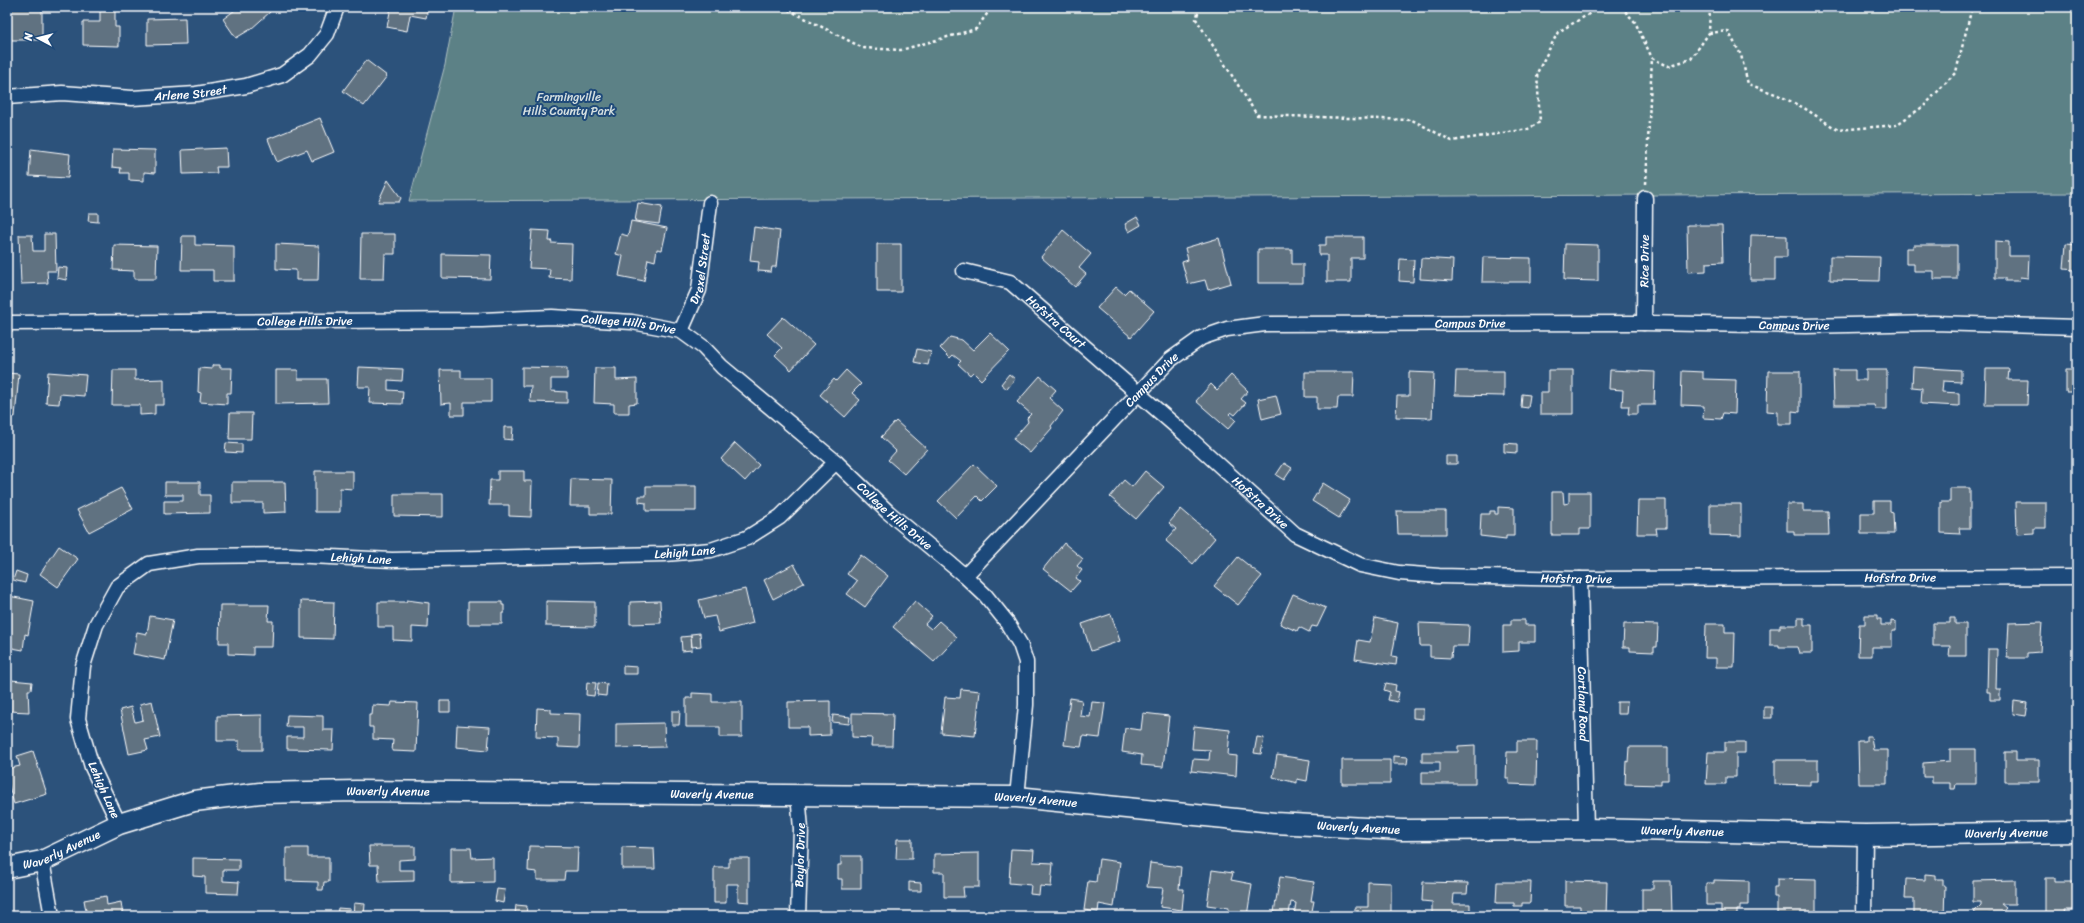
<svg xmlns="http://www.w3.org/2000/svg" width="2084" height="923" viewBox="0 0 2084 923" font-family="Sriracha,sans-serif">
	<rect width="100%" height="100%" fill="#2c527b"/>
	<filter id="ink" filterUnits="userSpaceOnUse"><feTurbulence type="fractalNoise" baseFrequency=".025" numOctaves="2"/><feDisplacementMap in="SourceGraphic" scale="8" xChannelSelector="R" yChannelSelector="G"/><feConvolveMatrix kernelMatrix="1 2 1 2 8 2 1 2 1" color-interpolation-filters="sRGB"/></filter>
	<g filter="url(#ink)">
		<path fill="#5c8186" stroke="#aec0c2" d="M456,7H2077V193L409,201L445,65Z"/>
		<path fill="#617281" stroke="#fff" d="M7,7H42V40H11L9,45H7Z
			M233,7H266L270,12L251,29L236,38L223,19L235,10Z
			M391,7H428L426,18L410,15L407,31L387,27Z
			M100,11H115V27H119V46L83,45V22H100Z
			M185,18L186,44L147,45V19Z
			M366,60L387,76L364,106L343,91Z
			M320,118L334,152L312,161L307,150L277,162L268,139Z
			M226,148L227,167H216L217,173L183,174L182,150Z
			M31,149L70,154L68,178L29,176Z
			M113,149L155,150V173L144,172V181L129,180V173H120L121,168L112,167Z
			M388,180L401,198L399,202H378Z
			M638,203L662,207L659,224L635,221Z
			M89,213H98V222L88,221Z
			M1137,217L1141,225L1129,232L1125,224Z
			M631,221L667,228L662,250L657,249L655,261L648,259L644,281L619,276L623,256L616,254L621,234L628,236Z
			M1687,225H1722L1723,262L1706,263V271L1688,272Z
			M754,227L780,231L776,267H772L771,272L758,271L759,262L750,261Z
			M532,230L550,231L549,241H552L551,243L572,244L571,279L549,278L550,269L529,268Z
			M1063,230L1091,254L1079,268L1086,274L1075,287L1041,257Z
			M44,234H55L56,271H47L48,283L21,284L19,235H32L33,251H44Z
			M361,234H395V254H385L384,279H360Z
			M1751,235L1787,236V257H1775V280H1750Z
			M182,236H195V245L234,246V281H213V270H181Z
			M1326,237H1363V258H1351V282H1327V255H1319V245H1326Z
			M1219,238L1231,283L1208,290L1205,280L1188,284L1182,262L1188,260L1185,248Z
			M1995,241L2009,242V256H2029L2028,278L2020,277L2019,281H2005V278H1995Z
			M276,244L319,246L318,280H296V270L276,269Z
			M877,244H901V292H877Z
			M1565,244L1598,245V281L1564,280Z
			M2066,244L2077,245V278H2075V270L2064,269Z
			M114,245L157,246L156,279H134V271L113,270Z
			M1913,245H1957V279H1934V271H1914V264H1906V248H1913Z
			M1258,249H1292V264H1303V283H1258Z
			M442,254L491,255L490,279L442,278Z
			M1830,256L1880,257L1879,281L1830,280Z
			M1483,257L1531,258V282H1482Z
			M1421,258L1453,260L1452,281L1420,279Z
			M1400,259L1414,260L1413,282L1399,281Z
			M58,267L67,268L66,280L57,278Z
			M1116,287L1124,294L1129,289L1154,311L1131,337L1097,308Z
			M783,317L814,345L791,370L775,355L782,348L767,334Z
			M990,333L1009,351L981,380L973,372L970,375L958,364L961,361L953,355L950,358L940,348L950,337L962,340L973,350Z
			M917,349L931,352L928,365L914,362Z
			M212,365H220V368H232L231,393H227V404L200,402L201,393L198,392L199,368L212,369Z
			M359,367L403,369L402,381L388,380V390L403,391L402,404L369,403L370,387H358Z
			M522,367L567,368V379H551V391L567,392V403L530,402L531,386H522Z
			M1913,367L1961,370V382L1943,381L1942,392L1959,393V406L1921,404L1922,388L1912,387Z
			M595,368H616V380L637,379V403L629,404V413H614V404L594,403Z
			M1986,369H2009L2008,380H2028L2027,405H1985Z
			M2066,369H2077V392H2066Z
			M113,370H135V380L164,379V405H155V414L140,415V405H112Z
			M276,370H298V379H327L328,403L276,404Z
			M440,370H461V378H491V402H464V415H451V403L441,404Z
			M846,370L861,384L852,393L860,400L845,417L820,395L834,379L836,381Z
			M1548,370H1573V414H1540V392H1548Z
			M1610,370L1655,372L1654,405H1638V414H1628L1629,406H1622L1623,390L1609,389Z
			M1833,370H1855V380H1866V370H1887V409H1875L1874,405H1834Z
			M1456,371H1504V396L1455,395Z
			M1682,371L1703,372V379L1736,380L1735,414L1723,413L1721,419L1703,418L1704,406L1681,405Z
			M1768,371H1800V412L1792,411V424H1778V412L1767,411Z
			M48,372L86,375L84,396L60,394L59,404L46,403Z
			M1305,372H1354L1353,397H1338L1337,409H1317V397H1305Z
			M1409,372L1434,373L1432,418L1396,417L1397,396H1409Z
			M7,373L19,374L15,417L7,416Z
			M1009,374L1015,379L1007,389L1001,384Z
			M1231,375L1248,391L1241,399L1246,403L1235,415L1231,412L1229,414L1236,420L1228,429L1196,401L1211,384L1217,390Z
			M1040,376L1056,390L1049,398L1063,411L1051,426L1052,428L1030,453L1013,439L1028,422L1027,418L1031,414L1017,402Z
			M1522,394L1530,395L1528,408L1521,407Z
			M1276,395L1281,414L1262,419L1258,399Z
			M230,413H252L251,439H229Z
			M896,421L927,449L904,474L888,460L896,451L881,437Z
			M504,427H513L512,440L504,439Z
			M226,443L242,444V453L225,452Z
			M735,443L759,465L745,481L721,459Z
			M1504,443L1517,444V453L1504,452Z
			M1446,456H1457V464H1446Z
			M1284,463L1292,468L1284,480L1276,475Z
			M974,464L997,486L982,501L977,496L956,518L938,501Z
			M315,471H353V489L340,488V512H315Z
			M498,471H524V481H532L531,517L509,516V505H489L490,480H498Z
			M1145,471L1164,487L1136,519L1110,497L1124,480L1132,487Z
			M571,479L612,480L611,514H590V506H570Z
			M165,482H200V495H210V513L164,514V501H183V495H165Z
			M232,482H285L286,512L263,513V503H232Z
			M1323,483L1350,500L1339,518L1312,501Z
			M646,486H696V511H646V503L639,502V496H646Z
			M121,488L133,509L89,532L77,510Z
			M1950,488H1970V528H1959L1960,534L1941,533V502H1950Z
			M1552,492H1563L1564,504L1569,503V492H1590V529H1580V535H1552Z
			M394,494H443V517L394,516Z
			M1638,500H1666V528H1656L1657,534H1637Z
			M1874,501H1890V512L1893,513L1894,534H1861V513H1874Z
			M2016,502H2046V528H2034V533L2017,534Z
			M1710,504H1741V536L1710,535Z
			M1787,504H1803V511H1828L1829,535H1794V531H1787Z
			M1498,507L1514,508V536H1506V539L1480,536L1481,514H1490V511H1495V514H1498Z
			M1181,509L1215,538L1193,564L1166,541L1176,529L1169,523Z
			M1397,511H1446V534H1398Z
			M1064,543L1083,559L1077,566L1082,570L1076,578L1080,581L1071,591L1043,569Z
			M59,546L78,559L58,587L40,574Z
			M861,555L888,576L865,607L847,594L857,581L847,574Z
			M1238,557L1262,576L1238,605L1214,586Z
			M794,564L804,583L773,599L764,580Z
			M16,571L27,575L25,583L13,580Z
			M745,589L753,623L719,632L715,616L704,618L699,600Z
			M1293,594L1326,608L1317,627L1312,626L1309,632L1299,627L1297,631L1280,624Z
			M9,596L34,601L28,635L25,634L23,650L7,647V609Z
			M407,600L429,603L428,628L412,627V641L393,640V627H378V602H406Z
			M301,601L334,602L333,639L301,638Z
			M546,601L595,602V627L546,626Z
			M660,601L661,623L630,624V602Z
			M915,601L932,616L925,624L931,629L939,621L957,637L934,662L893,627Z
			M468,602H502V605H504V613H502V624H468Z
			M220,605H269L268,621H273L272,647H253V655L228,654V643H219Z
			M1111,614L1120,641L1091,651L1082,624Z
			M1865,615H1878V619H1881V625H1891V621L1896,622V631H1892V647H1872V656H1858L1859,624H1865Z
			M150,616L173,620L165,660L133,654L137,632L147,634Z
			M1375,618L1398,623L1392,656L1397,657L1396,665L1355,659L1358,640L1370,642Z
			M1798,618H1804V625H1812V653H1799L1797,647H1779V645H1770V628H1780V625H1798Z
			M1950,618H1955V624H1966V656H1949L1950,646H1933V623H1950Z
			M1511,620H1525V625H1535V642H1519V651L1503,652V625H1511Z
			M2042,622L2040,652L2027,653V658H2007L2009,623Z
			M1419,623L1469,625L1468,646H1452L1451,658L1430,657V646H1420Z
			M1624,624L1658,625L1657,647H1654V652L1630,651V647H1623Z
			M1706,624H1725V632H1735L1734,667H1716V658H1705Z
			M700,633L701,646L692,647L691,634Z
			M691,636L692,650L682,651L681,637Z
			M1988,649H1997L1996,689H2000V700H1990V692H1987Z
			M623,666L637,667V674H623Z
			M11,680L32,682L31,690H28L29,712L9,711L7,685L10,686Z
			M587,682L596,683L594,696L586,695Z
			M598,683L607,684L606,696L597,695Z
			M1386,683L1396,685L1395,691L1399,692L1397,702L1388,700L1390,692L1384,690Z
			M961,689L980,691L975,736L941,733L945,697L960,698Z
			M692,693L712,694V702H742V737H720V727H686V698H692Z
			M1070,698L1082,700L1080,716L1090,717L1092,702L1105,703L1100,738L1083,736L1081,747L1064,745Z
			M152,701L160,737L145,740L148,750L129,754L120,710L131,707L135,722L143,720L140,704Z
			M440,701H450V712H440Z
			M830,701V735L808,736V727H788V702Z
			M2014,701L2028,703L2026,716L2013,714Z
			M392,702L418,703L416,752L392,751L393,740L373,739V727H369V715H372L373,705L391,706Z
			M1617,702H1627L1626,714H1617Z
			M1764,707H1772V718H1764Z
			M537,708L551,709V713L580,714L579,748L558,747V738L536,737Z
			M1413,709H1423V719L1413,718Z
			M672,711H680L679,725H672Z
			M852,713L893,714L892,746H871L872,738L852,737Z
			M1143,713L1169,716L1163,767L1141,765L1142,755L1122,752L1125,728L1141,730Z
			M262,715V750H239V741H217V716Z
			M287,715L323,716V730H334L333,750L287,749V737H303V727H286Z
			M833,715L850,717L849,724L832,722Z
			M664,723L665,747L616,748V724Z
			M457,725L490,727L488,750L456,747Z
			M1194,726L1230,730L1228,755L1237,756L1236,776L1191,771L1193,759L1209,760L1210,750L1192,749Z
			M1866,736H1871L1873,750H1888V776H1887V784H1859L1858,741H1866Z
			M1257,737L1264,738L1261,754L1254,753Z
			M1517,741H1537L1536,785L1509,784V778H1506L1507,752H1517Z
			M1725,742H1745V753H1736V777H1726V784H1706L1708,752H1725Z
			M1475,745V784H1422V772H1440V762H1422V752H1458V746Z
			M1629,747H1668V780H1661V785L1625,784L1626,761L1628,762Z
			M1950,749H1976V784H1956L1955,789H1950V783H1932V777H1923V763L1950,761Z
			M33,751L47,794L14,804L7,779V769L20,766L17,756Z
			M2005,752H2016V760H2039V782H2005Z
			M1277,755L1310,760L1307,781L1297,779V783L1273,777Z
			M1393,756L1408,757L1407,764H1393Z
			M1342,760H1390V784H1342Z
			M1775,760H1818V781H1810V785L1775,784Z
			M897,839H912V859H896Z
			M369,846H415V859L399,860V870H414V881L379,882L378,865H370Z
			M529,846L578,847L577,871H565L564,880H537V872L528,871Z
			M622,847L654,848L655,869H622Z
			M286,848H308V857H329V882H324L323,890H318V882L286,881Z
			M451,848H471L472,858L493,857V882L451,883Z
			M1011,849L1034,850L1033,862L1053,863L1051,887L1040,886L1039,895L1030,894L1031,885L1009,883Z
			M979,853V887H963L964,897H944V872H934V854Z
			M841,856H861V889H842V879H838V865H841Z
			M193,858L239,859V870H223V881L239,882L238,894L205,893V877L193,876Z
			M729,858H749V902L738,901V884H726V903H714V867H729Z
			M1099,859L1120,862L1114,907L1099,904L1098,912L1084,910L1088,881L1096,882Z
			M1150,863L1181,867L1179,889H1184L1182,910L1160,907L1163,888L1147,887Z
			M1212,870L1233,873L1231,880L1252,884L1247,916H1228L1229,908L1207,905Z
			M1925,874L1936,875V879H1943V886H1945L1944,916H1914V899H1905L1906,879L1925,880Z
			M1280,877L1314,882L1311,901H1314L1311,916H1294L1296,903L1291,902L1289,914L1274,912Z
			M2045,878H2054V882H2077V910H2064L2065,914L2045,916Z
			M1777,879L1816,880V916H1777V897H1774V887H1777Z
			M1714,880L1749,881V905H1740V910H1737V914L1734,916H1721V905H1706V883H1714Z
			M2015,880V904H2001L2006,908L1999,916L1990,914L1979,916L1974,912L1981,905V902H1973V881Z
			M1565,881L1607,882L1606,916H1580V906H1565Z
			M1653,881H1671L1672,914H1642V889H1653Z
			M909,882L921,883V891H909Z
			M1368,882L1391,883V916H1355V907H1368Z
			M1423,882L1468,883L1467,894H1454L1453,904H1470V916H1432V902L1422,901Z
			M1497,882H1531L1530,903H1522V906H1514V903H1496Z
			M497,889L505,890L503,903L495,901Z
			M106,896L107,905L121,902L123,916H87L84,900Z
			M354,903L365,904L364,916H353Z
			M516,905L527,906L526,915L515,914Z
			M338,908L350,909V916H337Z"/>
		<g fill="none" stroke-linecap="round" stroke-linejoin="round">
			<defs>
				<g id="street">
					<path id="s1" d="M7,97L62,93L132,98L196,94L246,86L282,75L310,55L327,34L337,7"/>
					<path id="s2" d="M964,271L1010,282L1185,434L1295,534L1360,565L1399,573L1439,576L1580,579L2077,577"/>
					<path id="s3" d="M7,323L482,320L552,317L632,322L681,331L703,347L722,367L836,462L888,512L965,576L986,596L1006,621L1020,644L1026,662V705L1017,797"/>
					<path id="s4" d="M1644,323L1645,198"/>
					<path id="s5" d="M681,331L699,290L710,203"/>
					<path id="s6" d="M965,576L1170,360L1201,338L1227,329L1265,324L1644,323L1806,326L1933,323L2077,327"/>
					<path id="s7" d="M1580,579L1586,829"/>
					<path id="s8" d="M119,824L92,767L78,719L83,666L96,625L117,587L149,564L198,556L290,555L392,560L665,554L711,550L747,538L780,517L836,462"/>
					<path d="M42,861L52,916"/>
					<path id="s9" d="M798,916L801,829L798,794"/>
					<path d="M1864,916L1865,835"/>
				</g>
				<g id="secondary">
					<path id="s10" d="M7,868L42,861L119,824L194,801L260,793L356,791L1017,797L1275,823L1402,830L1586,829L1865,835L2077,832"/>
				</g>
			</defs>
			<use href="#street" stroke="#fff" stroke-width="17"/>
			<use href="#secondary" stroke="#fff" stroke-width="23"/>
			<path stroke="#fff" stroke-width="2.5" stroke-dasharray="3 3" stroke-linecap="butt" d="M783,7L863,48L901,50L976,29L992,7
				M1200,7L1196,19L1257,115L1412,120L1452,141L1528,129L1540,122L1537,73L1558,32L1601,7
				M1621,7L1635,22L1652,58L1668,66L1691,59L1709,33L1710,7
				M1709,33L1728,31L1741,55L1748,84L1778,95L1804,108L1838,130L1896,125L1924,106L1956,72L1972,7
				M1646,184L1652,58"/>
			<use href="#street" stroke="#1f4a7a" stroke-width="14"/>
			<use href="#secondary" stroke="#1f4a7a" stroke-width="20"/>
		</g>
	</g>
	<g text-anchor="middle" stroke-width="4" stroke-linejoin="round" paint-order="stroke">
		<g font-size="12" fill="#fff" stroke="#1f4a7a">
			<text dy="4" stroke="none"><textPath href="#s1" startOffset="184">Arlene Street</textPath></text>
			<text dy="4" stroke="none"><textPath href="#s4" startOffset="62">Rice Drive</textPath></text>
			<text dy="4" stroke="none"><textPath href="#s5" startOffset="66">Drexel Street</textPath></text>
			<text dy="4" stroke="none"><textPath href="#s3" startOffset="298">College Hills Drive</textPath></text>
			<text dy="4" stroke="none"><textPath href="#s2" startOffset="108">Hofstra Court</textPath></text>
			<text dy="4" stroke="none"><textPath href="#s6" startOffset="607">Campus Drive</textPath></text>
			<text dy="4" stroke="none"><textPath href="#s3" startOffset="622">College Hills Drive</textPath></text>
			<text dy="4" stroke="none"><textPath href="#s6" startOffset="931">Campus Drive</textPath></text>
			<text dy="4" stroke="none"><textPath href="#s6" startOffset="271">Campus Drive</textPath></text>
			<text dy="4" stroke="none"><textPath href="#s2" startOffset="381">Hofstra Drive</textPath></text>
			<text dy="4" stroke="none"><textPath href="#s3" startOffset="958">College Hills Drive</textPath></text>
			<text dy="4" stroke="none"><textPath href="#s8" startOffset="829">Lehigh Lane</textPath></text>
			<text dy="4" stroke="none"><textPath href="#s8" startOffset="505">Lehigh Lane</textPath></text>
			<text dy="4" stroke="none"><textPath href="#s2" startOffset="1041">Hofstra Drive</textPath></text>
			<text dy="4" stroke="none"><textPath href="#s2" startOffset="717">Hofstra Drive</textPath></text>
			<text dy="4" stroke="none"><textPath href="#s7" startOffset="125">Cortland Road</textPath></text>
			<text transform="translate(104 790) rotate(66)" y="4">Lehigh Lane</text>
			<text dy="4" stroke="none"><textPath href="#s10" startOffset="394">Waverly Avenue</textPath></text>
			<text dy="4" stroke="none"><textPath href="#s10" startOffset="718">Waverly Avenue</textPath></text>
			<text dy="4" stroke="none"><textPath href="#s10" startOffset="1042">Waverly Avenue</textPath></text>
			<text dy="4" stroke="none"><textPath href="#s10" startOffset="1366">Waverly Avenue</textPath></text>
			<text dy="4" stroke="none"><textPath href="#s10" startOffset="1690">Waverly Avenue</textPath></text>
			<text dy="4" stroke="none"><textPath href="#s10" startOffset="2014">Waverly Avenue</textPath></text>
			<text dy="4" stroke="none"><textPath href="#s10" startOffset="58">Waverly Avenue</textPath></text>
			<text dy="4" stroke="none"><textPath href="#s9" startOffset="61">Baylor Drive</textPath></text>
		</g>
		<g font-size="12" fill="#d6e0e1" stroke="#1f4a7a">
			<text x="569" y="101">Farmingville<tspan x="569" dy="14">Hills County Park</tspan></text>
		</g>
	</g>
	<rect width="2084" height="923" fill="none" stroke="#1f4a7a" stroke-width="24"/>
	<rect x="12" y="12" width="2060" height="899" fill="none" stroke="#fff" stroke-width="1.5" filter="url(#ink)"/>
	<g transform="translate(38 38) rotate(277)" stroke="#1f4a7a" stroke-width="3" paint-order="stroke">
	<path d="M0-3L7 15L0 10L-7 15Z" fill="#ffffff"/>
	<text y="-6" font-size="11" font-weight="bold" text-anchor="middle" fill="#ffffff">N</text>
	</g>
</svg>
